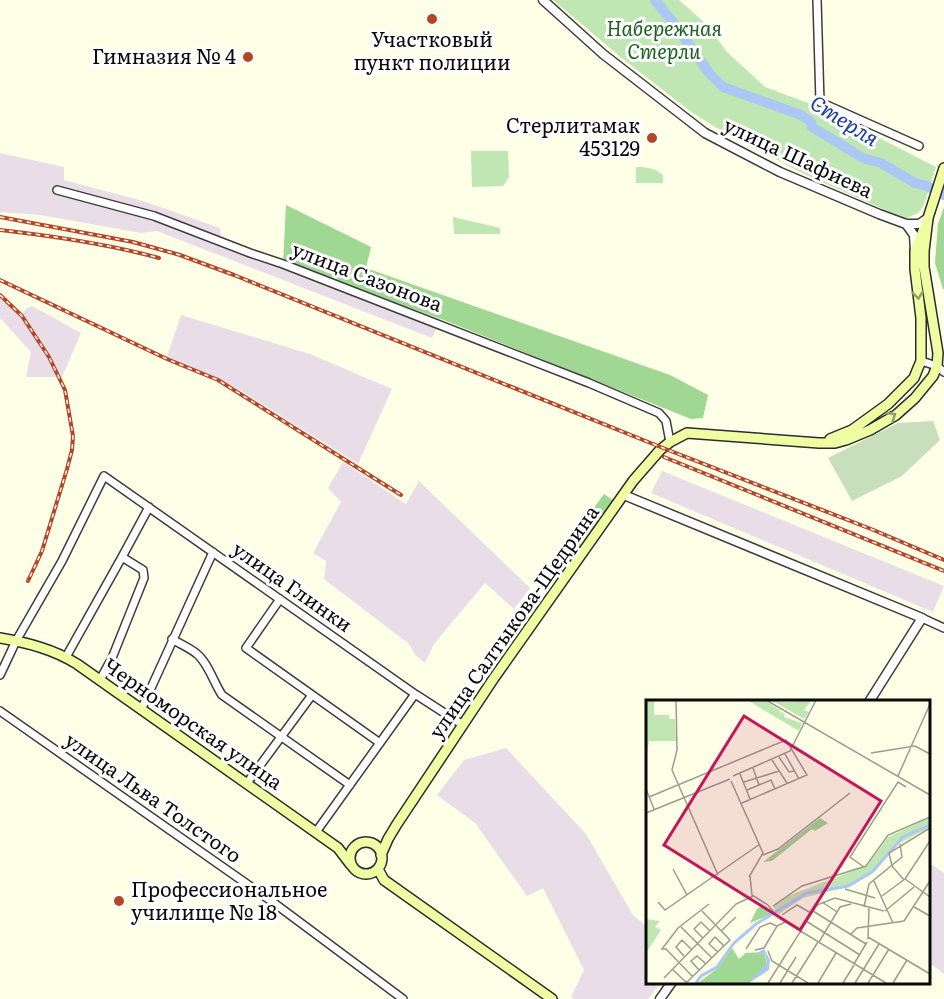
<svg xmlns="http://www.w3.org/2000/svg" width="944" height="999" viewBox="0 0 944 999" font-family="Literata,serif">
	<rect width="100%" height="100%" fill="#fdffe7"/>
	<path fill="#e9dee8" d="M0,153L64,167V180L143,201L220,228L221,238L441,319L432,338L157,231L141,233L40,215L0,212Z
		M0,296L20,316L27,308L32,306L81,333L62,377H26L31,352L0,318Z
		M181,315L310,354L392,389L358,464L233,386L167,357Z
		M343,462L406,504L419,481L530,588L514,609L485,583L434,644L425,663L415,655L409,644L324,579L326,561L313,553L341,502L328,488Z
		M662,471L944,586L933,612L651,493Z
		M506,748L586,834L633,915L647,927V982L660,983L648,999H574L571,997L584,970L543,888L527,896L475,823L437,795L464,760Z
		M928,862L944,873V974L928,962Z"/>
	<path fill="#c0e7b3" d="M553,0H679L705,23L727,52L765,87L819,107L936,167L924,205L918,213L905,219L802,173L715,127L690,111L623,59Z
		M471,151H508L509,177L503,186L472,187Z
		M636,167C646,167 655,168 663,175V183H636Z
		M453,217L500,228V234H454Z"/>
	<path fill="#9fd793" d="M286,205L371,247L366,268L670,375L708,395L703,418L691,419L441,319L283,264Z
		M944,207V289H943L935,263L938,224Z
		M604,494L614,501L549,591L540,582Z"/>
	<path fill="#c9debb" d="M933,421L940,440L902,476L852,501L828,458L898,423Z"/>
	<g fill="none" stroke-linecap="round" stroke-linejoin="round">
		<path stroke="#adc7f5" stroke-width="10" d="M655,0L676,26L710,74L723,87L801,115L811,122L812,127L863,158L881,163L915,183L927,186L944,195"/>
		<defs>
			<path id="minor" d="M817,0L820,102L919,146
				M57,190L154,216L250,253L283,264L589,383L659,413L666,421L670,442
				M921,361L937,366L944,372
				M280,599L246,648L380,743
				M922,618L944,628
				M172,639C180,644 190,648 197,654C208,663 214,683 222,695L350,785
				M66,657L122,557L149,507
				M0,675L16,641L62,561L104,476L415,694L463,725
				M100,680L112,658L144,578L143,570L122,557
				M141,710L213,552
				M0,711L274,903L403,999
				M247,783L312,695
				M316,832L415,694"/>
			<path id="tertiary" d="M543,0L603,54L705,133L780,172L879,214L906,224H919L928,218
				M906,224L914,235L915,251
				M624,495L922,618L869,702
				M660,999L672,982"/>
			<path id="secondary" d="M830,439L852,430L888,404L914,378L918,368L921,361V318L915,269V251L928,218L944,168
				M0,638C28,643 53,649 77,664L338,848L351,865
				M350 858a16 16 0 1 1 32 0a16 16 0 1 1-32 0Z
				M381,855L388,839L397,824L494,678L633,481L660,450L670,442L687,433L819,443H835L846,440L870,430L896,415L915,398L933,376L937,366L938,353L924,267V251L928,218
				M378,869L384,880L552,999"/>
		</defs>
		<use href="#minor" stroke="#3d3d3d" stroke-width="10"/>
		<use href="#tertiary" stroke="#3d3d3d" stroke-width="11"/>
		<use href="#secondary" stroke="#2c2c2c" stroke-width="12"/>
		<use href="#minor" stroke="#fff" stroke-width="7"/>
		<use href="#tertiary" stroke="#fff" stroke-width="8"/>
		<use href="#secondary" stroke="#f0fea3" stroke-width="9"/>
		<defs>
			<path id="rail" d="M0,217L133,242L180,255L234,275L663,448L871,529L944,560
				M0,230C53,236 108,244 159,258
				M0,280L167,359L218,380L401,495
				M0,295L22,316L49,357L65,390L73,436L72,450L67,469L42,551L28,581
				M664,457L944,571"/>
		</defs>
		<use href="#rail" stroke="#b64526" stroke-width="4"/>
		<use href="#rail" stroke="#fff" stroke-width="1.5" stroke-dasharray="4.5" stroke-linecap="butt"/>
	</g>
	<defs><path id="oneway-chevron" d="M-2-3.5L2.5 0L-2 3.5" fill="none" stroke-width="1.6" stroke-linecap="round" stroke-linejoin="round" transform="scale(1.5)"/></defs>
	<g stroke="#949c66">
		<use href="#oneway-chevron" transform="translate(918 295) rotate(83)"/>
		<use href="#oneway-chevron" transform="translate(892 416) rotate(-34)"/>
	</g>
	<g fill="#b64526" stroke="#fff" stroke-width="2">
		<circle cx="432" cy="19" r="6"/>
		<circle cx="248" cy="57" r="6"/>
		<circle cx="652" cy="138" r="6"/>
		<circle cx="119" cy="901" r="6"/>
	</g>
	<g text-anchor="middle" stroke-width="6" stroke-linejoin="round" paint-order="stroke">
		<g font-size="20" font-style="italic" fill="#1d5f21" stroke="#fff">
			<text x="664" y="36">Набережная<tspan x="664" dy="23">Стерли</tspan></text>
		</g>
		<g font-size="20" fill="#0a0a0a" stroke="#fff" text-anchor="end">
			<text x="432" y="47" text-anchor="middle">Участковый<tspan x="432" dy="23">пункт полиции</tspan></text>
			<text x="236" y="64">Гимназия № 4</text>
			<text x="640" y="133">Стерлитамак<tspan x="640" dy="23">453129</tspan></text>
			<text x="131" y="897" text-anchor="start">Профессиональное<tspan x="131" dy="23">училище № 18</tspan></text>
		</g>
		<g font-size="20" fill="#0a0a0a" stroke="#fff">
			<text transform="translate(798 158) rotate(25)" y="7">улица Шафиева</text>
			<text transform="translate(367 277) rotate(21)" y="7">улица Сазонова</text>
			<text transform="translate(292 587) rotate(35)" y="7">улица Глинки</text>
			<text transform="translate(514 622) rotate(-55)" y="7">улица Салтыкова-Щедрина</text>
			<text transform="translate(193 724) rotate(35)" y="7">Черноморская улица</text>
			<text transform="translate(153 798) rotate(35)" y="7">улица Льва Толстого</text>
		</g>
		<g font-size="21" font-style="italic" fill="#173d98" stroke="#fff">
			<text transform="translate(844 121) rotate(32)" y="7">Стерля</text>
		</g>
	</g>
	<g transform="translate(646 700)">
		<rect width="284" height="284" fill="#fdffe7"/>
		<path d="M0,0H8V15H23V19H29L30,41H3L1,54ZM101,0H118L134,10L135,15V12L139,14L138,17L156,23L153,31ZM125,0L139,2L166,0L158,10L163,12L158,19ZM283,118V128L252,144L229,171L205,186L157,198L132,215L127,206L142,196L222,165L242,137ZM0,219L14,221L9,227L15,230L0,253Z" fill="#c0e7b3"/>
		<path d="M174,118L182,123L169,131L166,129L126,161L117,162ZM115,206L126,214L104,223L111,209ZM86,248L93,259L100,253L118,252L122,268L103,283H52L72,268Z" fill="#9fd793"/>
		<path d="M118,249L124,260L123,270L103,283L121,263L119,254H109Z" fill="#adc7f5"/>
		<path fill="none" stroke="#adc7f5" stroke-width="3" d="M50,283L55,276L71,267L88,243L110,224L161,193L202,186L226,172L257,137L284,125"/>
		<path fill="none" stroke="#9c9d8f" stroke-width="1.5" d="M30,0L31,50L26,70L72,175M120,0L284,95M225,53L269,46L284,54M139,54L153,79M133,57L143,72L148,71M126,60L141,83M107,68L113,85M94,74L104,99M87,76L144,51L170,0M252,76L284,4M85,81L117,153L103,177M98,82L133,71M0,89L8,109M101,90L125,80L129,89M3,97L140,40L161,75L96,103M0,113L84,79M117,155L132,149L204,93M218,167L204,157L252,82L260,87M27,169L41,195M104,176L106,195L122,205L133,218L240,283M259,179L284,197M258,180L246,166L243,153L284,128M228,181L247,223M199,189L229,198M236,196L259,179L284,141M12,202L19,210L114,144M176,202L191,212M127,206L156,186L220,166L242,135L284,117M218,207L223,184L256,157L254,144M268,207L284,216M167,211L220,244M239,211L268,187M136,215L151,205L165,213M160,221L214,255M35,227L66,258M75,231L90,217M205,234L211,228L258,221L284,181M222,237L284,274M57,238L48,229L55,222L64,231M222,239L223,208M173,242L194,207L205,204M20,249L47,277M21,249H16L32,228L63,204M100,249L114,227L124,223L131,226M109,250L118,248L131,226L139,222M122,251L126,261L162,283M72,252L63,244L69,237L78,246M38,256L30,247L36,240L45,249M208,264L221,242M26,269L41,283M53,270L45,261L51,256L60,264M18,278L90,204L107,196M40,283L84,240L56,211M122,283L171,205L189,198L238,211M134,283L150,257M146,283L172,242M172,283L190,253M197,283L208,265M209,283L233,244M222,283L243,249M247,283L261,260"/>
		<path fill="#c2185b" fill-opacity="0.15" stroke="#c2185b" stroke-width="3" d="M98,16L235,101L154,230L18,145Z"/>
		<rect width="284" height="284" fill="none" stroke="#0a0a0a" stroke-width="3"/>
	</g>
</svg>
